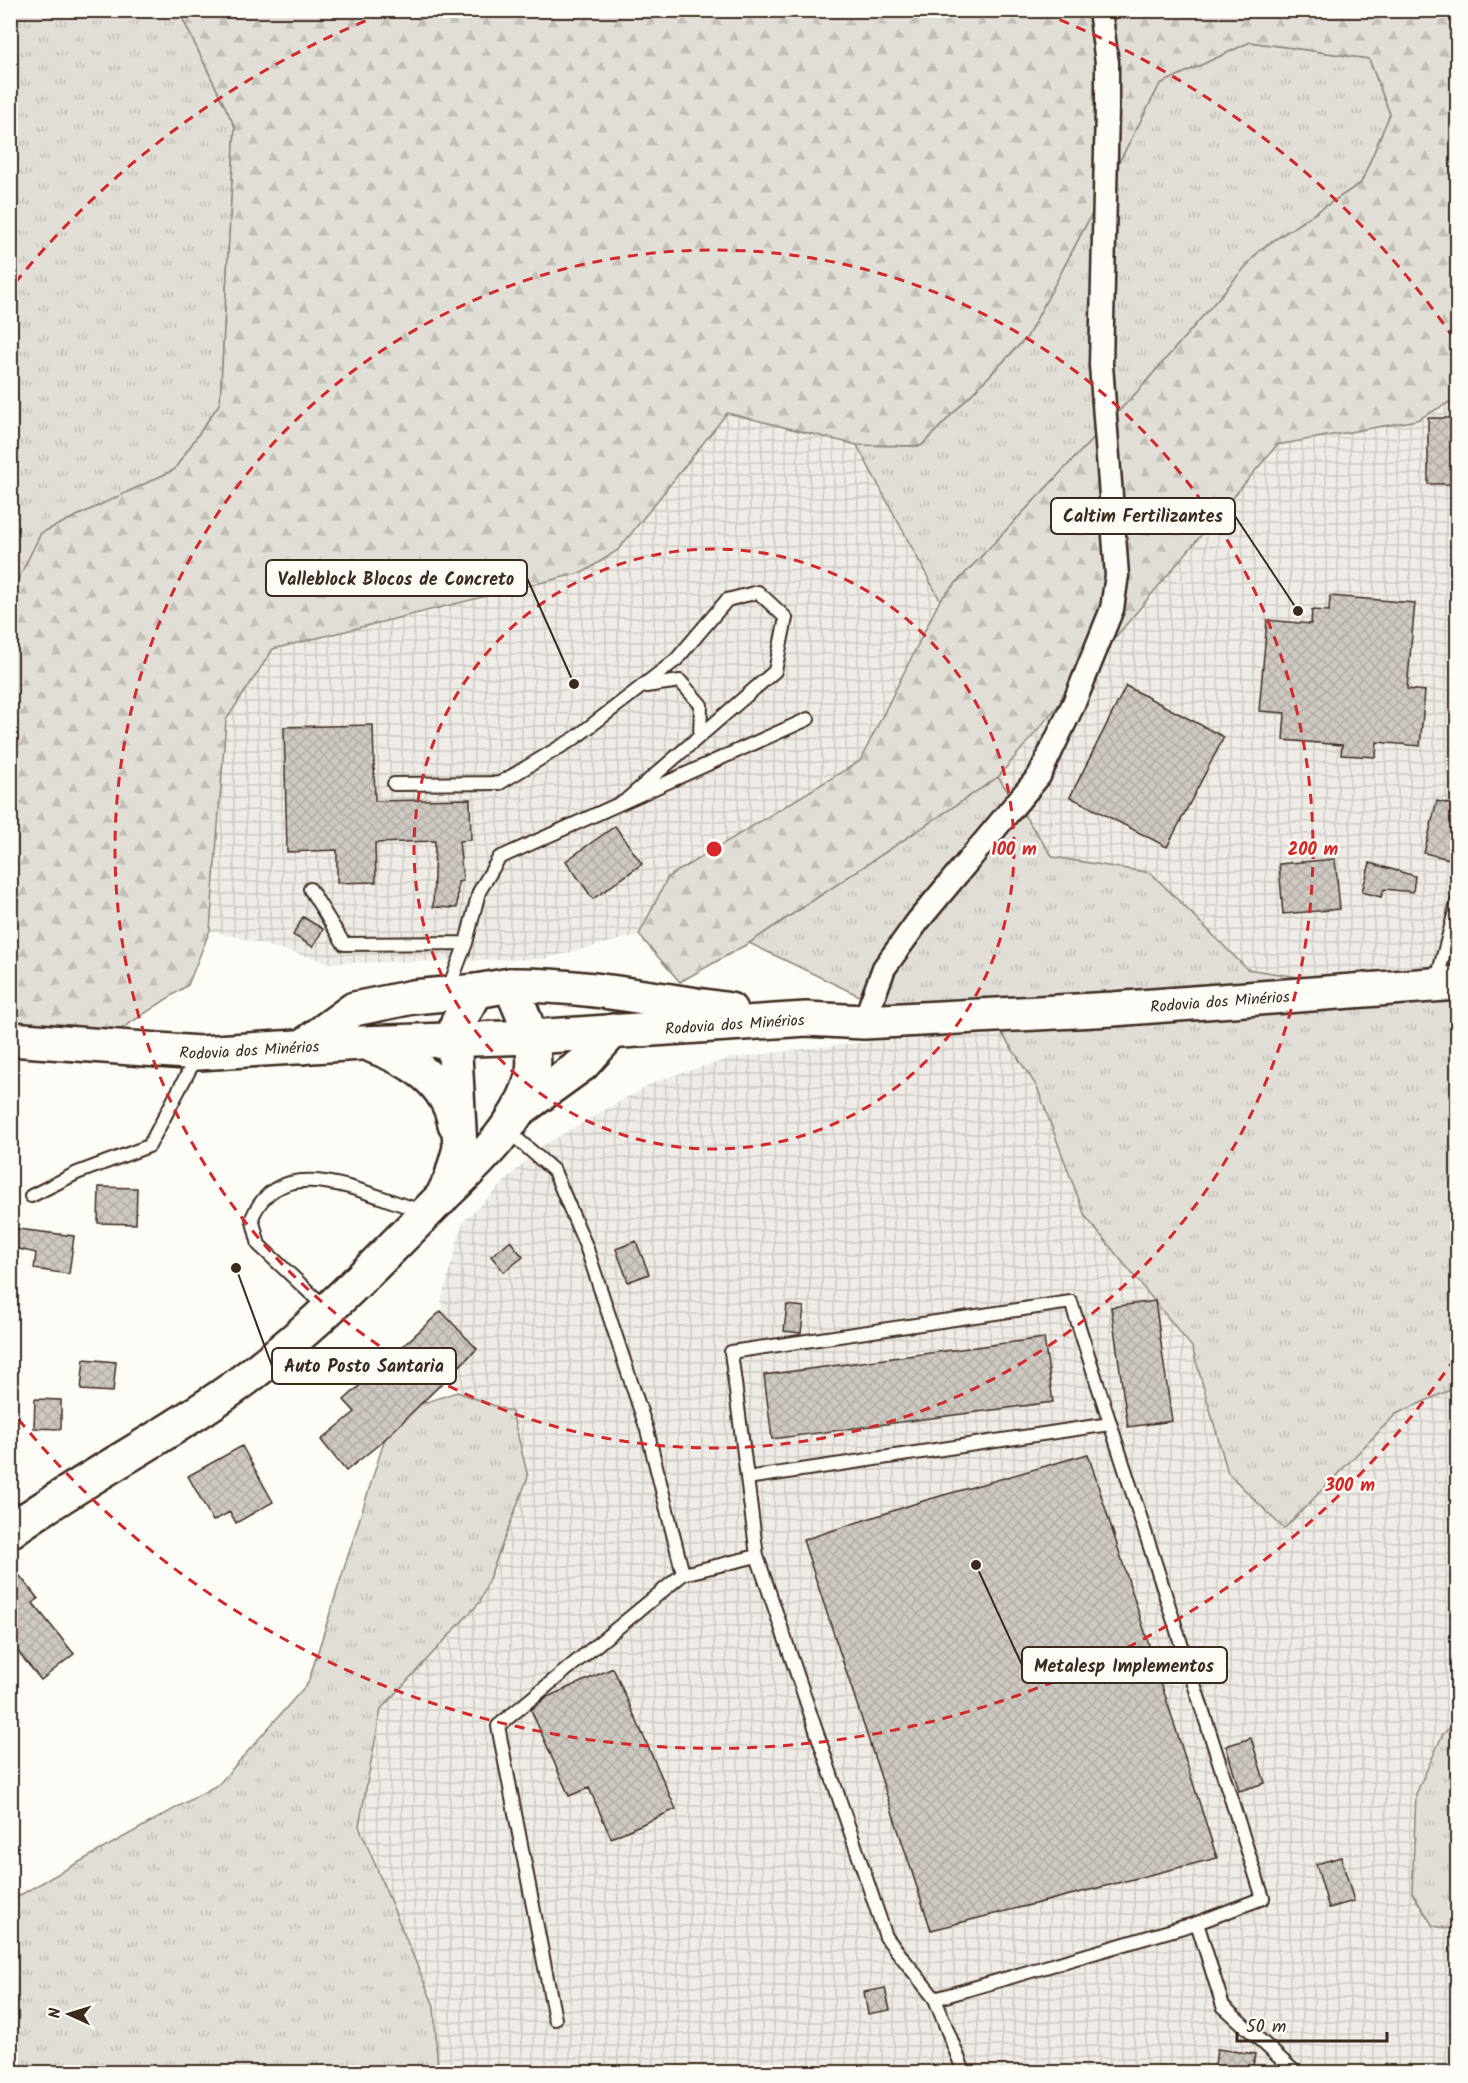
<svg xmlns="http://www.w3.org/2000/svg" width="1468" height="2083" viewBox="0 0 1468 2083" font-family="Kalam,sans-serif">
	<defs>
		<pattern id="industrial-grid" width="8" height="8" patternUnits="userSpaceOnUse" patternTransform="scale(1.5)"><rect width="8" height="8" fill="#efece7"/><path d="M0 4h8M4 0v8" fill="none" stroke="#cecbc6"/></pattern>
		<pattern id="grass-tufts" width="24" height="20" patternUnits="userSpaceOnUse" patternTransform="scale(1.5)"><rect width="24" height="20" fill="#e1ded7"/><path d="M3 7l-1-3M5 7V3M7 7l1-3M15 17l-1-3M17 17v-4M19 17l1-3" fill="none" stroke="#c2bfb8"/></pattern>
		<pattern id="forest-firs" width="22" height="20" patternUnits="userSpaceOnUse" patternTransform="scale(1.5)"><rect width="22" height="20" fill="#e1ded7"/><path d="M5 1l3.5 6h-7zM16 11l3.5 6h-7z" fill="#c2bfb8"/></pattern>
		<pattern id="building-cross-hatch" width="8" height="8" patternUnits="userSpaceOnUse" patternTransform="scale(1.5)"><rect width="8" height="8" fill="#cdc8c2"/><path d="M0 0l8 8M0 8l8-8" fill="none" stroke="#b1aca6"/></pattern>
	</defs>
	<rect width="100%" height="100%" fill="#fdfcf7"/>
	<filter id="ink" filterUnits="userSpaceOnUse"><feTurbulence type="fractalNoise" baseFrequency=".0167" numOctaves="2"/><feDisplacementMap in="SourceGraphic" scale="12" xChannelSelector="R" yChannelSelector="G"/><feConvolveMatrix kernelMatrix="1 2 1 2 8 2 1 2 1" color-interpolation-filters="sRGB"/></filter>
	<g filter="url(#ink)">
		<path fill="url(#industrial-grid)" d="M1457,398V971L1311,979L1247,969L1151,873L1053,857L998,777L1277,445L1417,420Z
			M727,413L857,445L940,600L860,761L668,877L639,935L544,959L331,963L210,930L226,720L273,649L584,572L618,550Z
			M997,1026L1037,1087L1085,1216L1192,1347L1228,1473L1284,1528L1396,1414L1457,1387V1722L1443,1734L1416,1794L1412,1892L1433,1926L1457,1930V2072H438L434,2006L359,1827L381,1709L480,1602L512,1412L457,1392L441,1301L463,1222L540,1147L656,1081L731,1058Z"/>
		<path fill="url(#grass-tufts)" stroke="#8e847a" stroke-width="1.5" d="M11,11H179L235,127L220,403L174,470L41,533L11,596Z
			M1250,42L1369,59L1390,114L1361,183L1261,249L1138,391L940,600L857,445L921,446L1027,337L1160,84Z
			M998,777L1053,857L1151,873L1247,969L1311,979L1457,971V1387L1396,1414L1284,1529L1228,1473L1192,1347L1085,1216L1037,1087L997,1026L872,1002L749,943Z
			M457,1392L512,1412L528,1477L480,1602L381,1709L359,1826L434,2006L438,2072H11V1900L219,1784L308,1683L393,1413Z
			M1457,1722V1930L1433,1926L1412,1893L1416,1794L1443,1734Z"/>
		<path fill="url(#forest-firs)" stroke="#8e847a" stroke-width="1.5" d="M179,11H1457V398L1417,420L1277,445L998,777L749,943L680,982L639,935L668,877L860,761L940,600L1138,391L1261,249L1361,183L1390,114L1369,59L1250,42L1160,84L1027,337L921,446L857,445L727,413L618,550L584,572L273,649L226,720L210,930L188,985L109,1037L11,1033L10,596L41,533L174,470L220,403L235,127Z"/>
		<path fill="url(#building-cross-hatch)" stroke="#3b2a1e" stroke-width="1.5" d="M1428,418H1458V484H1428Z
			M1330,596L1415,603L1407,689L1425,691L1420,746L1377,742L1376,757L1341,755L1342,745L1283,740L1285,713L1259,711L1267,620L1311,624L1312,610L1329,611Z
			M1126,686L1224,737L1167,847L1070,797Z
			M373,725L375,801L470,799L471,840L459,841L463,881L458,882L457,908L433,907L435,841L375,843L376,882L337,883V850L287,852L284,727Z
			M1437,801L1458,806V845L1454,860L1424,853Z
			M615,826L642,864L593,899L566,861Z
			M1335,859L1340,909L1283,914L1279,864Z
			M1370,863L1415,876L1413,892L1384,889L1381,897L1362,892Z
			M303,917L323,929L313,947L293,935Z
			M99,1187L137,1188L136,1224L98,1223Z
			M10,1228L74,1236L69,1274L34,1269L36,1253L10,1247Z
			M510,1241L523,1257L504,1272L491,1256Z
			M636,1241L649,1274L628,1282L616,1249Z
			M1155,1301L1172,1421L1128,1427L1111,1307Z
			M787,1305L804,1307L801,1333L784,1331Z
			M441,1311L477,1349L383,1441L346,1471L321,1440L355,1412L344,1400Z
			M1044,1338L1053,1402L772,1439L764,1375Z
			M84,1359L116,1362L113,1392L81,1390Z
			M35,1399L61,1400V1429L34,1428Z
			M242,1446L273,1502L236,1523L230,1512L213,1521L188,1476Z
			M1088,1454L1217,1858L931,1930L803,1540L923,1501Z
			M20,1576L38,1599L33,1603L74,1654L41,1680L10,1642V1584Z
			M613,1668L676,1809L611,1838L589,1788L569,1796L531,1710L545,1698Z
			M1251,1738L1265,1783L1239,1791L1226,1746Z
			M1341,1857L1354,1901L1329,1908L1316,1864Z
			M885,1988L890,2010L868,2014L864,1992Z
			M1217,2049L1255,2054L1252,2073H1214Z"/>
		<g fill="none" stroke-linecap="round" stroke-linejoin="round">
			<defs>
				<path id="lane" d="M646,686L680,681L701,705L700,736
					M394,784L500,783L575,738L676,660L727,600L758,592L786,618L775,671L626,800
					M310,889L344,944L466,943
					M1436,983L1458,900
					M448,990L466,943L479,892L499,858L808,719
					M506,1129L554,1171L586,1246L647,1430L683,1574
					M31,1196L77,1173L149,1146L198,1054
					M326,1308L259,1245L252,1218C282,1146 371,1198 423,1211
					M747,1478L1110,1424
					M1197,1923L1223,2006L1295,2072
					M935,1999L1197,1923L1263,1898L1071,1302L731,1352L757,1556L886,1937L935,1999L964,2072
					M555,2019L498,1726L683,1574L757,1556"/>
				<path id="street" d="M864,1022L884,968L918,921L1039,776L1074,703L1112,609L1117,575L1101,365L1107,109V63L1100,10"/>
				<g id="primary">
					<path d="M510,985C584,984 656,1000 730,1010"/>
					<path id="s1" d="M10,1039L199,1053L362,1043L532,1037L806,1019L864,1022L1113,1009L1458,983"/>
					<path d="M373,1046C410,1060 447,1081 455,1124"/>
					<path d="M302,1047L354,1009L413,997L477,991"/>
					<path d="M518,1111L583,1064L613,1031"/>
					<path d="M10,1531C80,1481 158,1441 229,1391C304,1338 370,1270 434,1205C470,1169 516,1131 531,1081C541,1050 522,1012 510,985L477,991L458,1022L454,1036L460,1148L451,1179L441,1199"/>
				</g>
			</defs>
			<use href="#lane" stroke="#3b2a1e" stroke-width="16"/>
			<use href="#street" stroke="#3b2a1e" stroke-width="27"/>
			<use href="#primary" stroke="#3b2a1e" stroke-width="38"/>
			<use href="#lane" stroke="#fdfcf7" stroke-width="12"/>
			<use href="#street" stroke="#fdfcf7" stroke-width="22"/>
			<use href="#primary" stroke="#fdfcf7" stroke-width="33"/>
		</g>
	</g>
	<g fill="none" stroke="#d62828" stroke-width="3" stroke-dasharray="10 8">
		<circle cx="714" cy="849" r="300"/>
		<circle cx="714" cy="849" r="599"/>
		<path d="M1455 1358A899 899 0 0 1 15 1415M15 283A899 899 0 0 1 385 13M1043 13A899 899 0 0 1 1455 340"/>
	</g>
	<g text-anchor="middle" stroke-width="5" stroke-linejoin="round" paint-order="stroke">
		<g font-size="16" fill="#3b2a1e" stroke="#fdfcf7">
			<text dy="6" stroke="none"><textPath href="#s1" startOffset="1212">Rodovia dos Minérios</textPath></text>
			<text dy="6" stroke="none"><textPath href="#s1" startOffset="726">Rodovia dos Minérios</textPath></text>
			<text dy="6" stroke="none"><textPath href="#s1" startOffset="240">Rodovia dos Minérios</textPath></text>
		</g>
	</g>
	<circle cx="714" cy="849" r="9" fill="#d62828" stroke="#fdfcf7" stroke-width="3"/>
	<g font-size="18" text-anchor="middle" font-weight="bold" fill="#d62828" stroke="#fdfcf7" stroke-width="5" stroke-linejoin="round" paint-order="stroke">
		<text x="1014" y="855">100 m</text>
		<text x="1313" y="855">200 m</text>
		<text x="1350" y="1491">300 m</text>
	</g>
	<path fill="none" stroke="#3b2a1e" stroke-width="2" d="M1298 611L1235 516M574 684L527 578M236 1268L272 1366M976 1565L1022 1665"/>
	<g fill="#3b2a1e" stroke="#fdfcf7" stroke-width="2">
		<circle cx="1298" cy="611" r="6"/>
		<circle cx="574" cy="684" r="6"/>
		<circle cx="236" cy="1268" r="6"/>
		<circle cx="976" cy="1565" r="6"/>
	</g>
	<g fill="#fdfcf7" stroke="#3b2a1e" stroke-width="2">
		<rect x="1051" y="498" width="184" height="36" rx="6"/>
		<rect x="266" y="560" width="261" height="36" rx="6"/>
		<rect x="272" y="1348" width="184" height="36" rx="6"/>
		<rect x="1022" y="1647" width="205" height="36" rx="6"/>
	</g>
	<g font-size="18" text-anchor="middle" font-weight="bold" fill="#3b2a1e">
		<text x="1143" y="522">Caltim Fertilizantes</text>
		<text x="396" y="585">Valleblock Blocos de Concreto</text>
		<text x="364" y="1372">Auto Posto Santaria</text>
		<text x="1124" y="1672">Metalesp Implementos</text>
	</g>
	<rect width="1468" height="2083" fill="none" stroke="#fdfcf7" stroke-width="36"/>
	<rect x="18" y="18" width="1432" height="2047" fill="none" stroke="#3b2a1e" stroke-width="2" filter="url(#ink)"/>
	<g transform="translate(69 2014) rotate(274)" stroke="#fdfcf7" stroke-width="4.5" paint-order="stroke">
	<path d="M0-4.5L10 22L0 15L-10 22Z" fill="#3b2a1e"/>
	<text y="-9" font-size="16" font-weight="bold" text-anchor="middle" fill="#3b2a1e">N</text>
	</g>
	<path d="M1237 2032v9h150v-9" fill="none" stroke="#3b2a1e" stroke-width="3"/>
	<text x="1246" y="2032" font-size="18" fill="#3b2a1e" stroke="#fdfcf7" stroke-width="4.5" paint-order="stroke">50 m</text>
</svg>
